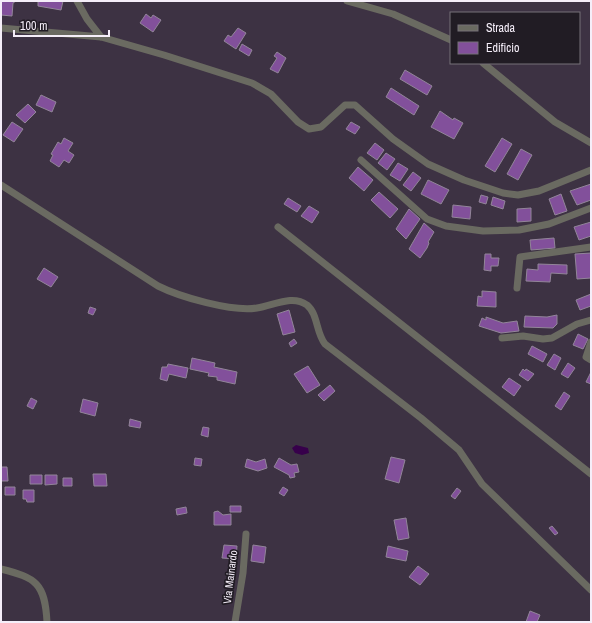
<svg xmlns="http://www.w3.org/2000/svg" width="592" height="623" viewBox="0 0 592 623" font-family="'Archivo Narrow',sans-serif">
	<rect width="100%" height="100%" fill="#3d3243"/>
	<path fill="#37004b" d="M296,445L308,448L309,453L302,455L295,453L292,448Z"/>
	<path fill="#82509b" stroke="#928599" d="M1,1H16L13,3L12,16L1,15Z
		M38,1H63L61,10L38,6Z
		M146,14L151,18L153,15L161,20L153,32L140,23Z
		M238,28L246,33L236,49L224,41L228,35L231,37Z
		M242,44L252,50L249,56L239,50Z
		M277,52L286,58L278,73L270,69L277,58L274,56Z
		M405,70L432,86L427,95L400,79Z
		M391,88L419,106L414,115L386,97Z
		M41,95L56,102L52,112L36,105Z
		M28,104L36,112L25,123L16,115Z
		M440,111L453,120L454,118L463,123L454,139L431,127Z
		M12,122L23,129L14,142L3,135Z
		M351,122L360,127L355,134L346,129Z
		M64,138L73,143L68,151L74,155L69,163L64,160L59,167L50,161L53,155L51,154L58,142L61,144Z
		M502,138L512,144L495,172L485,166Z
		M375,143L384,150L377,160L367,153Z
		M521,149L532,155L518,180L507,174Z
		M386,153L395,159L387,170L378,163Z
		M398,163L408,169L400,181L390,175Z
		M358,167L373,180L364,191L349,178Z
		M413,172L421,178L411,191L403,185Z
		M428,180L449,190L441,204L421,194Z
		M591,184V200L577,205L570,191Z
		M379,192L398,209L390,218L371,200Z
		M561,194L567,211L555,215L549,199Z
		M481,195L488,197L486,204L479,202Z
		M493,197L505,201L503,209L491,205Z
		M288,198L301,206L297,212L284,204Z
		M453,205L471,207L470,219L452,217Z
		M309,206L319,212L312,223L301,216Z
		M531,208V221L517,222V209Z
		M409,209L420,219L406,239L396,229Z
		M591,222V236L579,240L574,227Z
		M424,223L434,232L428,242L429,243L427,248L420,258L409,249Z
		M554,238L555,248L531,250L530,240Z
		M591,253V278L577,279L575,254Z
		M485,254H491V258H499L498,266H491V271L484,270Z
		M538,264L567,265V274L551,273L550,282L526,281L527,269L538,270Z
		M44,268L58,277L51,287L37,279Z
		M482,291L496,292V307L477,306L478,296L482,297Z
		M591,294V306L580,310L576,300Z
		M90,307L96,309L93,315L88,313Z
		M289,310L295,332L283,335L277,314Z
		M557,315V324L553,328L524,327L525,316L547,317Z
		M486,317L503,323L517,321L519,331L501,333L479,326L482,318L486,320Z
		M578,334L588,339L583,349L573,345Z
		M294,339L297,343L291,347L289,343Z
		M532,346L547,354L543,362L528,354Z
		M554,354L561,358L555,370L547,365Z
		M192,358L215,363L214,367L237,372L235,384L217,380V377L208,376L209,373L190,369Z
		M568,363L575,368L568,378L561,374Z
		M168,364L188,368L186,378L169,374L167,381L160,379L162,367H167Z
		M308,366L320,385L307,393L294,374Z
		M523,369L525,371L526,369L534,374L528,381L519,375Z
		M591,372V384L586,382Z
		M509,378L521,386L514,396L502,387Z
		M330,385L335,391L324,401L318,395Z
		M564,392L570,396L561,410L555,406Z
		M31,398L37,401L33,409L27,406Z
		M83,399L98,403L95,416L80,412Z
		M130,419L141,422L140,428L129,426Z
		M203,427L209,428L208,437L201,435Z
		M391,457L405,460L399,483L385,479Z
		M195,458L202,459L201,466L194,465Z
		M279,458L291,465L297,464L299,472L294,473L295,477L290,478L289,475L274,467Z
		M247,459L256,462L265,459L267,468L258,471L245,467Z
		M1,467H7L8,481H1Z
		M93,474H106L107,486H94Z
		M30,475H42V484H30Z
		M45,475H57V484L45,485Z
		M63,478H72V486H63Z
		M5,487H15V495H5Z
		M283,487L288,490L284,496L279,493Z
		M457,488L461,491L455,499L451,496Z
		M23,490H34V502H27L26,499H23Z
		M230,506H241V512H230Z
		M186,507L187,513L177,515L176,509Z
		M218,511L223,515L231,514V525H214V512Z
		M406,518L409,538L398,540L394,520Z
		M552,526L558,533L555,535L549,528Z
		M224,545L237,546L236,559L222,558Z
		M253,545L266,547L264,563L251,561Z
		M388,546L408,551L406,561L386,557Z
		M418,566L429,574L420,585L409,577Z
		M530,611L540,615L537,622H526Z"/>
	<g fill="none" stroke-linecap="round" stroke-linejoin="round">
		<path stroke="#6a6a61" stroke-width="7" d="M77,1L87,19L101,37
			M347,1L393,14L451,40
			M1,28L101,37L164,55L252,83L271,94L298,122L309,129L321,127L345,105H355L393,139L428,164L464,180L503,193L518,195L539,191L591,170
			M483,63L555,122L591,143
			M361,160L427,219L446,226L483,231L519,230L549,224L591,208
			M1,185L158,286C180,297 232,312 257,308C273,306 292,294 307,305C318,314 316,333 325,344L421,418L459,450L482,484L591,590
			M278,227L591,474
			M517,288L520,257L591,247
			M502,338L523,336L543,339L552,338L577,324L591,320
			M591,342L586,357L591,360
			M1,569C36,578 45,583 47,622
			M235,622L243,573L246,534"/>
	</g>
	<g text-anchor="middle" stroke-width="3.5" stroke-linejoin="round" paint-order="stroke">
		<g font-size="11" fill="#f5eef9" stroke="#211c24">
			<text transform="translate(230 577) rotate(-83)" y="4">Via Mainardo</text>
		</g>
	</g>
	<rect width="592" height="623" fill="none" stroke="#f5eef9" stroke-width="4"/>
	<rect x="450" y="12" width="130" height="52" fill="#211c24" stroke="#767079"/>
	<rect x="458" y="25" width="20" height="6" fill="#6a6a61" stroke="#767079"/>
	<text x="486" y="32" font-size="12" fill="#f5eef9">Strada</text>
	<rect x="458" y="42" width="20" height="12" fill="#82509b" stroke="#767079"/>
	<text x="486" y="52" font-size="12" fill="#f5eef9">Edificio</text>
	<path d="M14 30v6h95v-6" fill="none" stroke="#f5eef9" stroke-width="2"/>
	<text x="20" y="30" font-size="12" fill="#f5eef9" stroke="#211c24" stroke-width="3" paint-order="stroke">100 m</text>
</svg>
